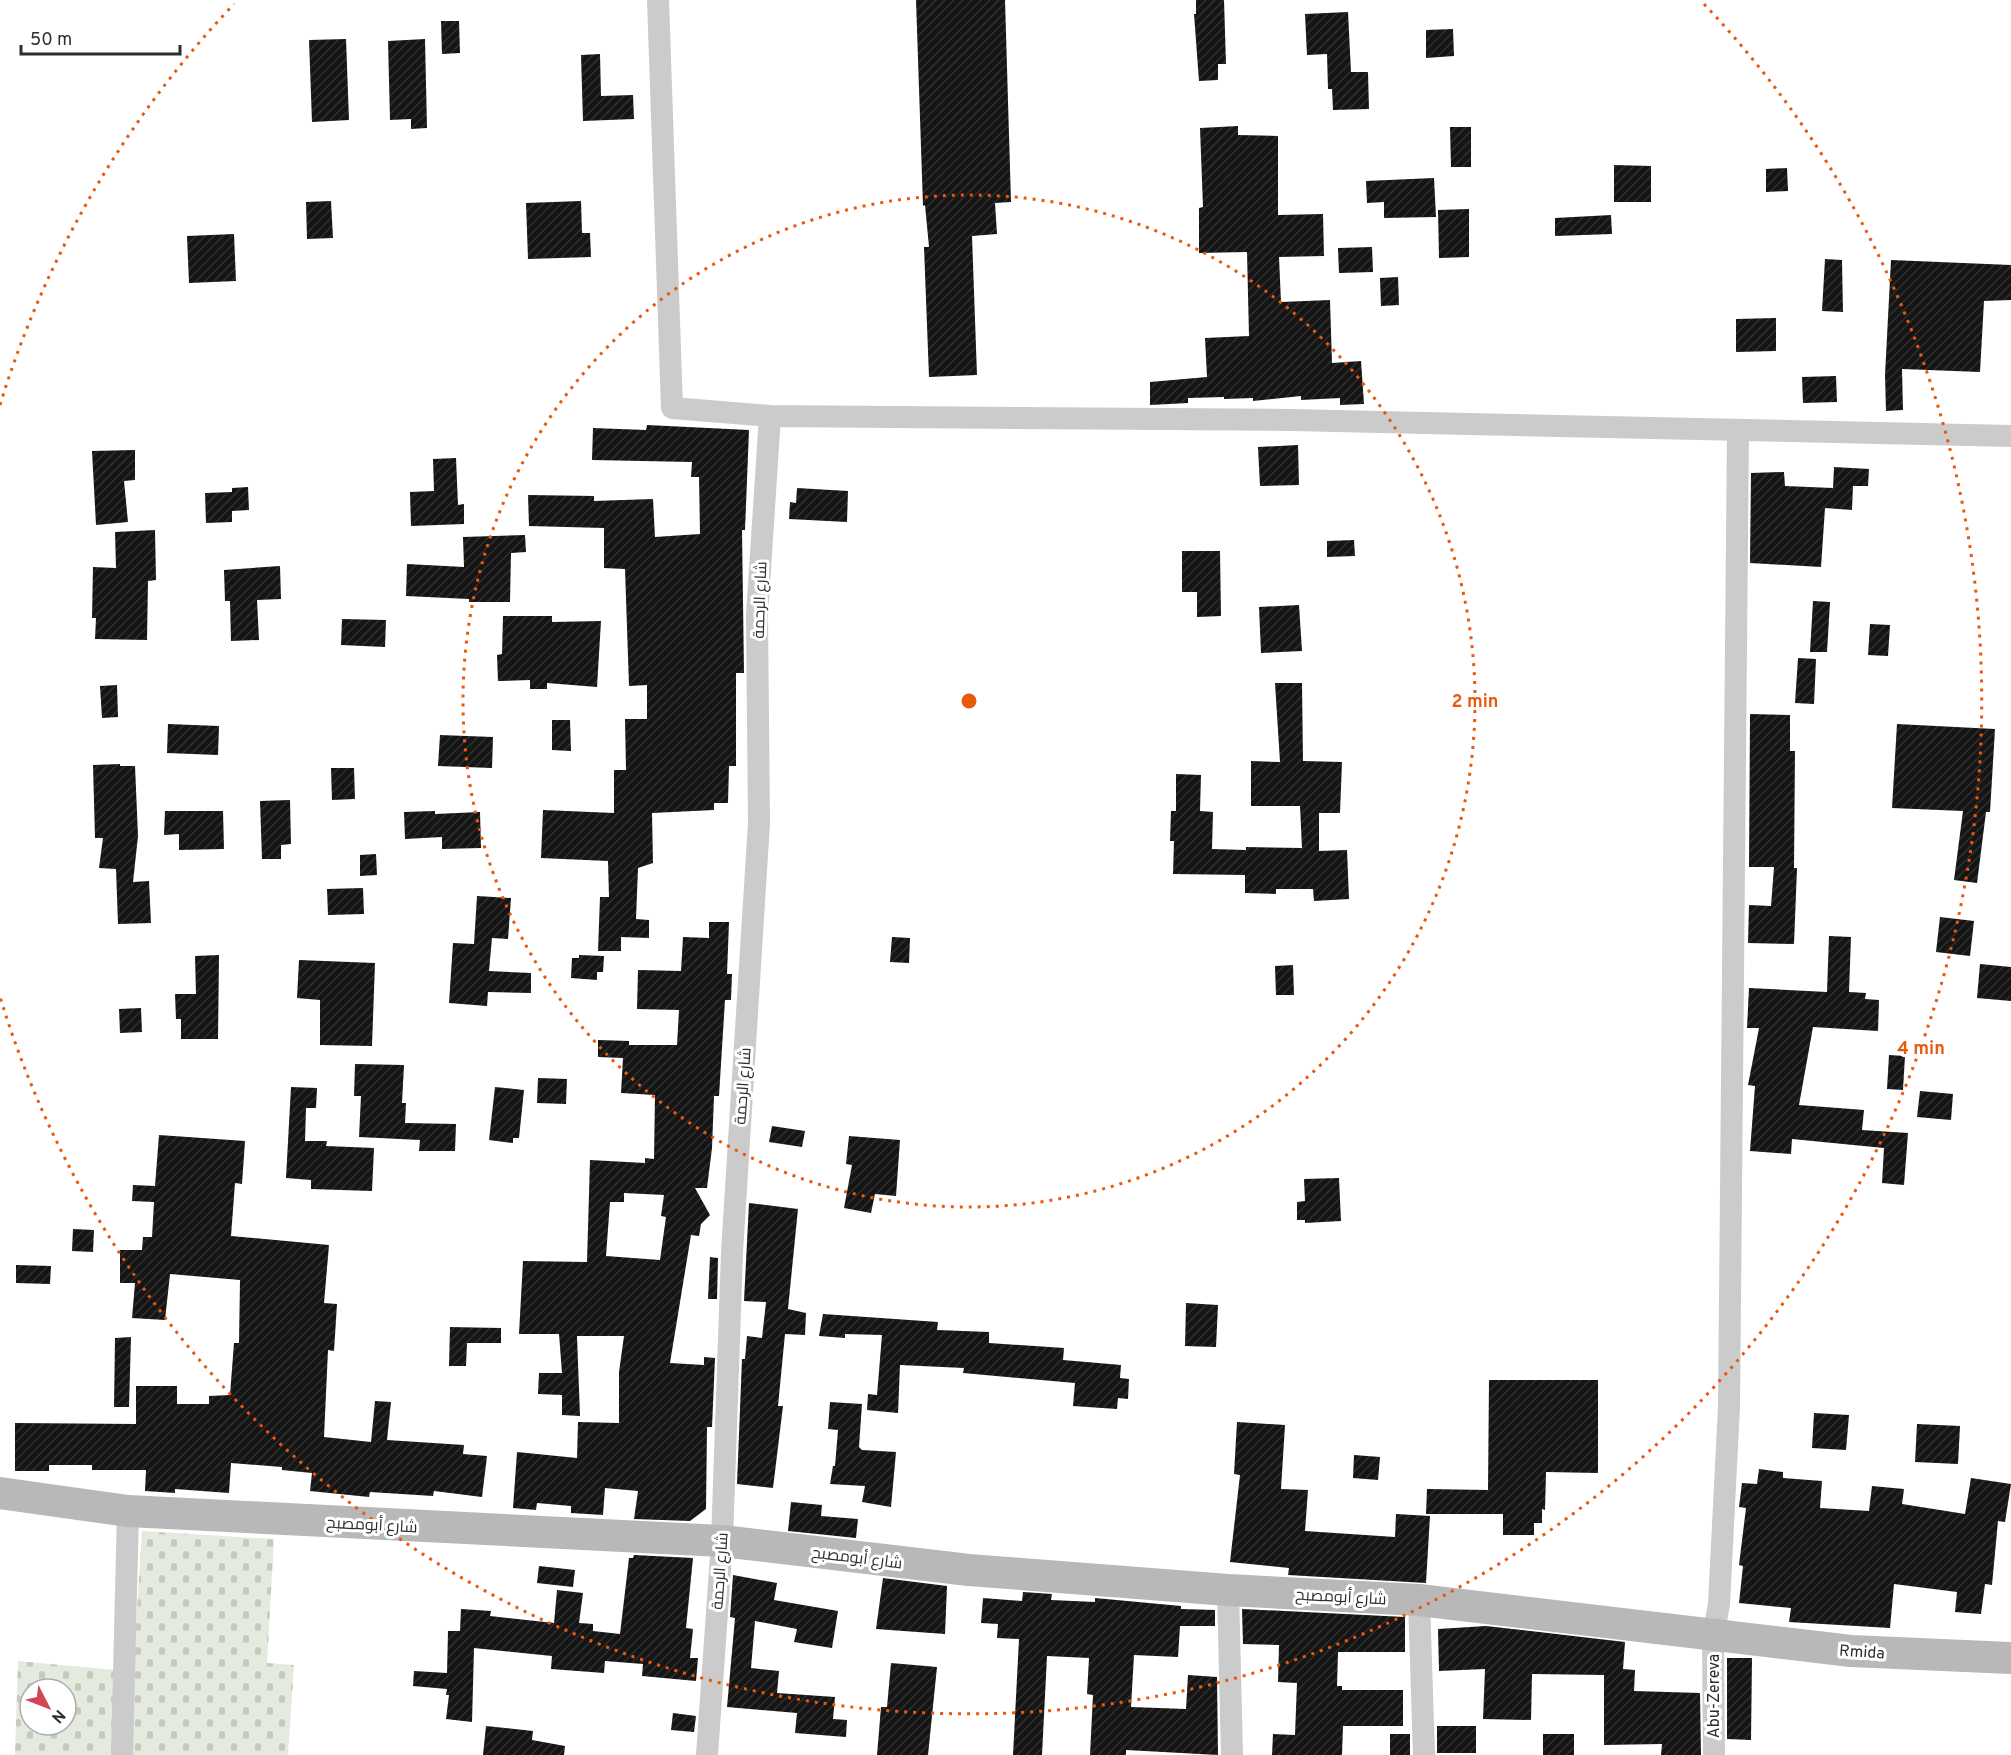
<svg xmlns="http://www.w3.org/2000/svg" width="2011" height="1755" viewBox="0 0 2011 1755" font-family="Overpass,Cairo,sans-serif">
	<defs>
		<pattern id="cemetery-stones" width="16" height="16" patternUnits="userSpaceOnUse" patternTransform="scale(1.5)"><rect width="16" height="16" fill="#e5eade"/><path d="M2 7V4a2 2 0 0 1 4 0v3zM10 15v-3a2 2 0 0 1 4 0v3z" fill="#c5c9bf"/></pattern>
		<pattern id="building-hatch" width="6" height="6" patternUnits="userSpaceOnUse" patternTransform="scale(1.5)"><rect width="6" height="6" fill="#151515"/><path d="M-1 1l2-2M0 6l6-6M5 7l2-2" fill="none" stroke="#2f2f2f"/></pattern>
	</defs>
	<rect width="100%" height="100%" fill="#fff"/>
	<path fill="url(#cemetery-stones)" fill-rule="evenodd" d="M142,1531L274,1539L267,1663L294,1665L288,1755H128Z
		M18,1661L116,1670L112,1755H15ZM30,1689H66V1725H30Z"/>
	<path fill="url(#building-hatch)" fill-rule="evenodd" d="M916,0H1005L1011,202L995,203L997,234L972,236L977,375L929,377L924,247H929L925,205L923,206Z
		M1196,0H1224L1226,64H1218V80L1199,81L1194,14H1196Z
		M1348,12L1351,72H1368L1369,109L1333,110L1332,89H1328L1327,54L1307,55L1305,14Z
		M441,21H459L460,53L442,54Z
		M1453,29L1454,56L1426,58V30Z
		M346,39L349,120L312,122L309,40Z
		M425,39L427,128L411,129V119L390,120L388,41Z
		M600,54L601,96L633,95L634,119L583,121L581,55Z
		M1238,126V135L1278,136V215L1323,214L1324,256L1279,257L1281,302L1330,300L1332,363L1361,361L1364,404L1340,405V398L1301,400V396L1253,401V398L1224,399V397L1188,398V403L1150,405V382L1207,377L1205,338L1249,336L1247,252L1199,253V208L1203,207L1200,128Z
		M1450,127H1471V167H1451Z
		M1614,165L1651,166V202H1614Z
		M1787,168L1788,191L1766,192V169Z
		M1434,178L1436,217L1384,218V202L1367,203L1366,181Z
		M331,201L333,238L307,239L306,202Z
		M581,201L582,233H590L591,257L528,259L526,203Z
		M1469,209V257L1439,258L1438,210Z
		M1611,215L1612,234L1555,236V218Z
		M234,234L236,281L189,283L187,236Z
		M1372,247L1373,272L1339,273L1338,248Z
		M1825,259L1842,260L1843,312L1822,311Z
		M1891,260L2011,265V300L1984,301L1980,372L1902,369L1903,410L1886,411L1885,375Z
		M1398,277L1399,305L1381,306L1380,278Z
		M1776,318V351L1736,352V319Z
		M1836,376L1837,402L1803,403L1802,377Z
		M647,425L749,430L745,530H742L744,673H736V766H729L728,803H714V810L652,813L653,863L638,868L636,919L649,920V938L621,937V951H598L600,897H609L608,861L541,858L543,810L614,813V770H626L625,719H647V685L629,686L625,569L604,568V528L529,526L528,495L594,496V501L653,499L655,537L700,534L699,477H691L692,462L592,460L593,428L646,430Z
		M1298,445L1299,485L1260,486L1258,447Z
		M135,450V480L124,481L128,522L96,525L92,451Z
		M456,458L458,505L464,504V524L411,526L410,492L434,491L433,459Z
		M1834,467L1869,469L1868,486H1853L1852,510L1825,508L1821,567L1750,563L1751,473L1784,472L1785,486L1833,488Z
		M248,487L249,510L232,511V522L206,523L205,493L232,492V488Z
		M797,488L848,491L847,522L789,519L790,502L796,503Z
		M155,530L156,580L148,581L147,640L95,639L96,618H92L93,567L116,568L115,532Z
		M525,535L526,552L511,553L510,602H469V599L406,596L407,564L464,567L463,537Z
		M1354,540L1355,556L1327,557V541Z
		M1182,551H1220L1221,616L1197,617V592H1182Z
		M280,566L281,599L257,600L259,640L231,641L230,601H225L224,570Z
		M1813,601L1830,602L1827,652H1810Z
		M1299,605L1302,651L1261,653L1259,607Z
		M503,616H552V622L601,621L597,687L547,683V689H530V680L498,681L497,655L502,654Z
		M342,619L386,620L385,647L341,645Z
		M1870,624L1890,625L1888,656L1868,655Z
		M1798,658L1816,659L1814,704L1795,703Z
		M1275,683H1302L1303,761L1342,762L1340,813H1319V851L1347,850L1349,899L1314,901L1313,889H1276V894L1245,893V875L1173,874L1174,841H1170L1171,811H1176V774L1201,775L1200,811L1213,812L1212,849L1246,850V847L1302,848L1300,806H1251V761L1280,762Z
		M117,685L118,717L102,718L100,686Z
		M1750,714L1790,715V751H1795L1794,868H1797L1794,944L1748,943L1749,905L1771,906L1774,867H1749Z
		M552,720H570L571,751L552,750Z
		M168,724L219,726L218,755L167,753Z
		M1897,724L1995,729L1990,812H1986L1977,883L1954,880L1963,811L1892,808Z
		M440,735L493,737L492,768L438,766Z
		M120,764V766H135L138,836L133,882L149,881L151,923L118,924L116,869L99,868L103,838H95L93,765Z
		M331,768H354L355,799L332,800Z
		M290,800L291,844L281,845V859H262L260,801Z
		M165,811H223L224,849L179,850V834L164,835Z
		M435,811V814L480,812L481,848L442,849V837L405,839L404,812Z
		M376,854L377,875L360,876V855Z
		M363,888L364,914L328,915L327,889Z
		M477,896L511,898L508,939L492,938L489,971L531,973V993L488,992L487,1006L449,1003L453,943L474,944Z
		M1940,917L1974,921L1970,956L1936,952Z
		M709,922H729L727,974H732L731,1000H725L719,1096H714L712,1148L707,1188H695L710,1215L701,1224L699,1236L691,1235L670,1363L704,1365V1357L715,1358L712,1427H707L706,1509L690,1521L634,1519L638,1491L605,1488L603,1515L571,1513V1506L537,1503L536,1510L513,1508L517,1452L577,1458L578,1422L619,1423V1372L624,1336H577L580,1416L562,1415V1395L538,1394L539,1373H562L559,1334H519L523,1261L587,1262L590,1160L645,1163V1158L654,1159L655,1095L621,1093L623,1058L598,1057V1040L629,1041V1045H677L679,1010L637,1009L638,970L681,971L683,937L709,938ZM624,1193L664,1195L661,1216L666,1217L660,1260L606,1256L610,1202H624Z
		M1829,936L1851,937L1849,992L1866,993L1865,999L1879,1000L1878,1031L1813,1027L1799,1105L1864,1110L1862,1130L1908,1133L1904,1185L1882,1183L1884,1148L1792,1139L1791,1154L1750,1151L1755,1086L1748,1085L1759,1028H1747L1749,988L1827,992Z
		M892,937L910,938L909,963L890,962Z
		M219,955L218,1039H181V1019H176L175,994H196L195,956Z
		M579,955L604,956L603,972H597V980L571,978L572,958H579Z
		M299,960L375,963L372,1046L320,1045V1000L297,998Z
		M1980,964L2011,967V1001L1977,998Z
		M1293,965L1294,995H1276L1275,966Z
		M141,1008L142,1032L120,1033L119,1009Z
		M1889,1055L1905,1056L1903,1090L1887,1089Z
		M355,1064L404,1065L402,1103H406L405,1123L456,1124L455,1151H419L420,1140L359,1137L361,1096H354Z
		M538,1078L567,1079L566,1104L537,1103Z
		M291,1087L317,1088L316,1108H306L305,1141H327L326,1146L374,1148L372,1191L311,1189V1180L286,1178Z
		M495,1087L524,1090L519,1138H513V1143L489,1140Z
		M1920,1091L1953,1094L1951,1120L1917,1117Z
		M772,1126L805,1131L802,1147L769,1142Z
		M159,1135L245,1141L242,1184L235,1183L231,1236L329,1245L324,1303L337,1304L334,1351L328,1350L324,1437L371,1442L375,1401L391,1402L387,1440L464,1445L463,1454L487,1456L482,1497L434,1491L433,1496L370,1492L369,1497L310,1491L312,1473L282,1470V1467L231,1463L229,1493L175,1489V1493L145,1491L146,1470H92V1465H49V1471H15V1423L136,1424V1386H177V1404H209V1396L230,1395L234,1343H239L240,1280L170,1274L165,1320L132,1318L135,1283H120V1250H142L143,1237H152L154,1202L132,1201L133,1185L155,1186Z
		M849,1136L900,1140L896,1196L875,1194L871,1213L844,1208L852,1165L846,1164Z
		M1339,1178L1341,1221L1305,1223V1220H1297V1202L1305,1201L1304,1179Z
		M749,1203L798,1209L788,1309L806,1313L805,1335L785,1334L778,1406H783L773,1488L737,1484L742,1359H745L747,1336L762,1338L766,1302L744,1301Z
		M73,1229L94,1230L93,1252L72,1251Z
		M710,1257L718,1258L717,1299H708Z
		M16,1265L51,1266L50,1284L16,1283Z
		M1186,1303L1218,1305L1216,1347L1185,1346Z
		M823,1314L938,1322L937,1330L989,1332V1343L1064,1348L1063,1360L1121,1365L1120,1378L1129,1379L1128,1399L1118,1398L1117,1409L1073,1406L1075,1383L963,1373L964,1368L900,1365L898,1413L867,1410L868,1394L877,1395L882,1335L845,1334V1338L819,1336Z
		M450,1327L501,1328V1343H467L466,1366H449Z
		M131,1337L129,1407H114L115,1338Z
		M1489,1380H1598V1473L1546,1472L1545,1510L1542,1509V1523H1534V1535H1503V1514H1426L1427,1489L1488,1490Z
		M830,1402L862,1404L859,1447L862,1450L896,1452L891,1507L862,1502L865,1486L830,1484L833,1466H835L838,1430L828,1429Z
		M1814,1413L1849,1415L1846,1450L1812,1448Z
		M1237,1422L1285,1425L1281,1489L1308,1490L1305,1531L1395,1537L1396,1514L1430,1516L1426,1583L1288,1575L1289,1568L1230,1562L1240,1475L1234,1474Z
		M1917,1424L1960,1426L1958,1464L1915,1462Z
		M1354,1455L1380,1457L1378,1480L1353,1478Z
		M1759,1469L1783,1472V1478L1822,1481L1820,1508L1869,1511L1872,1486L1904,1489L1902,1504L1965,1514L1971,1478L2011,1484L2005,1522L1998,1521L1992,1585L1985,1584L1981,1614L1955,1612L1957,1592L1894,1584L1890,1628L1789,1622L1791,1608L1739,1603L1743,1566L1739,1565L1746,1508L1739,1507L1742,1483L1757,1484Z
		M791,1502L822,1505L821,1516L858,1519L856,1538L788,1531Z
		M634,1555L693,1558L686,1628L693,1629L690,1658H698L696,1681L642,1676L643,1664L605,1661L604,1673L551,1669L552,1656L474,1648L472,1722L446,1719L449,1695H446L447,1689L413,1686L414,1671L447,1673L448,1631H460L461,1609L491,1611L490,1616L554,1623L557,1590L583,1593L579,1623L593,1624V1631L620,1634L629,1558H633Z
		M539,1566L575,1570L573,1587L537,1583Z
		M733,1575L777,1583L774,1600L838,1611L832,1648L794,1642L797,1629L755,1621L751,1668L779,1671L777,1693L835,1697L833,1719L847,1720L846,1737L795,1733L797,1713L727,1707L735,1618L730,1617Z
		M883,1578L947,1586L945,1634L876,1629Z
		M1023,1592L1052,1594L1051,1600L1095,1602V1598L1181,1606V1609L1215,1610V1626H1180L1178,1657L1134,1655L1131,1707L1186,1709L1188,1675L1217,1677L1218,1755L1126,1750V1755H1090L1093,1695L1087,1694L1089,1658L1047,1656L1042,1755H1013L1019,1639L997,1638L998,1624L981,1623L983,1598L1022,1601Z
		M1242,1609L1405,1617V1652H1338L1337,1686H1342V1690H1403V1726H1343L1342,1755H1272L1273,1734L1295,1735L1297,1683L1278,1682L1279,1645L1243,1644Z
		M1486,1626L1625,1642L1623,1669L1635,1670L1634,1691L1700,1693L1701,1755H1661L1662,1744L1604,1745V1675L1532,1674L1531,1720L1483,1719L1485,1669L1439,1671L1438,1629Z
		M1727,1658H1752L1751,1740L1727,1739Z
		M891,1663L937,1667L928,1755H877L881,1707H887Z
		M673,1713L696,1716L694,1732L671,1730Z
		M486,1726L533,1731L532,1740L565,1746L564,1755H483Z
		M1437,1726H1476V1753H1437Z
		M1390,1734H1410V1755H1390Z
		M1543,1734H1574V1755H1543Z"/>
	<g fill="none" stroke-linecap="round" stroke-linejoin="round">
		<path stroke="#cbcbcb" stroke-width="22" d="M658,0L672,408L770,416L1291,420L2011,436
			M1228,1590L1232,1755
			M1419,1600L1424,1755
			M122,1755L128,1511
			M707,1755L722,1541L732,1252L759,823L757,615L770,416
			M1714,1755L1713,1637L1719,1604L1729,1407L1738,430"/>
		<path stroke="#b8b8b8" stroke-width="32" d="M0,1493L128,1511L722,1541L969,1570L1228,1590L1419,1600L1851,1651L2011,1658"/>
	</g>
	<g fill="none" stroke="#e8590c" stroke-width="3" stroke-dasharray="3 6">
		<circle cx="969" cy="701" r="506"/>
		<path d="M0 405A1013 1013 0 0 1 234 4M1704 4A1013 1013 0 1 1 0 997"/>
	</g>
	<g text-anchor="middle" stroke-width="6" stroke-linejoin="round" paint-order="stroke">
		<g font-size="16" fill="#2e2e2e" stroke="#fff">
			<text transform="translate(759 600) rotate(-88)" y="6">شارع الرحمة</text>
			<text transform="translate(742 1086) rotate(-86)" y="6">شارع الرحمة</text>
			<text transform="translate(372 1524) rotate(3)" y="6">شارع أبومصبح</text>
			<text transform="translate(857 1557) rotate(7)" y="6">شارع أبومصبح</text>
			<text transform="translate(719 1571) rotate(-86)" y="6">شارع الرحمة</text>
			<text transform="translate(1341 1596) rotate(3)" y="6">شارع أبومصبح</text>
			<text transform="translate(1862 1651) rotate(4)" y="6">Rmida</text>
			<text transform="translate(1713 1696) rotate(-90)" y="6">Abu-Zereva</text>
		</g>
	</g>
	<circle cx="969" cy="701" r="9" fill="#e8590c" stroke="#fff" stroke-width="3"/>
	<g font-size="18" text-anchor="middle" font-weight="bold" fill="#e8590c" stroke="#fff" stroke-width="6" stroke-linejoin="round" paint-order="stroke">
		<text x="1475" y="707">2 min</text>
		<text x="1921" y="1054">4 min</text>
	</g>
	<g transform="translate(48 1707) rotate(132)"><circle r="28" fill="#ffffff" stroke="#ababab" stroke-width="1.5"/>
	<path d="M0-4.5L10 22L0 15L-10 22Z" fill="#d14554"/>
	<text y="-9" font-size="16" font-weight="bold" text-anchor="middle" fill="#2e2e2e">N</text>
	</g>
	<path d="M21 45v9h159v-9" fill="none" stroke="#2e2e2e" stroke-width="3"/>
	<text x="30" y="45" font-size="18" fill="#2e2e2e" stroke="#ffffff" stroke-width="4.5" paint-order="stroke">50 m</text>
</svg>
